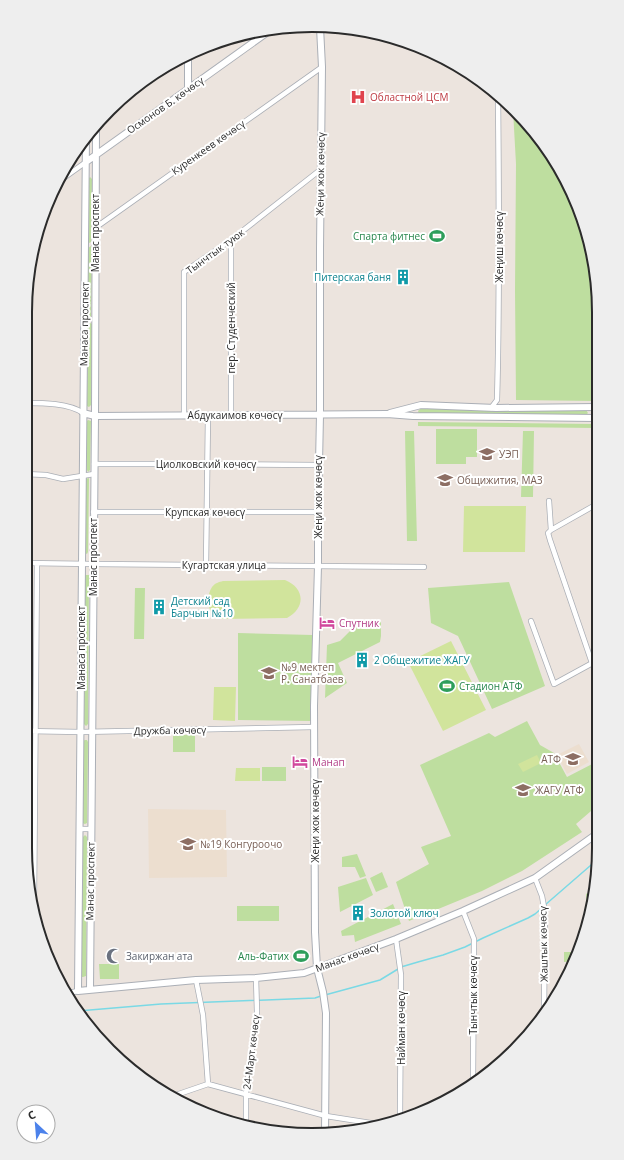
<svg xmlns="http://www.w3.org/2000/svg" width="624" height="1160" viewBox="0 0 624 1160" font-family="'Open Sans',sans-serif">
	<rect width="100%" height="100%" fill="#ece4de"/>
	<path fill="#ecdecf" d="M579,744L589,762L567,774L557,755Z
		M148,809L226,810L227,877L149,878Z"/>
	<path fill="#bede9f" d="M513,110L551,152L584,220L597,275V401L516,400L515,291L516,164Z
		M90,177L92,179L91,242L89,243L88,242L89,178Z
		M91,246L92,249L91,316L90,317L87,316L88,248Z
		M88,323H90L92,324L91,405L89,407L87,406Z
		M420,409L586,410L588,413L586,415L419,414L418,411Z
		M88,420L91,421L90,470L88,472L87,470V421Z
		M418,422L595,424V428L418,426Z
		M436,429H477V457H466V464H436Z
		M405,431H414L417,541H407Z
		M523,431H534L533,497H521Z
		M89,478V480L88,552L87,554L85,553V479Z
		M85,575H89L88,724L86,726L84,724Z
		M509,582L545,686L492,709L458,636L431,623L428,588Z
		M135,588H145L144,639H134Z
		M381,621V636L380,642L338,663L347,683L325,698L327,645L340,641L354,627Z
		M238,633L313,635V721L238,720Z
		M527,721L540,745L554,753L567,777L598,761V805L576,824L582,832L522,871L482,891L409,921L396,882L429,864L421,847L451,836L420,765L489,733L495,737Z
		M173,735H195V752H173Z
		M85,740H87L88,742L87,823L85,824L82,823L83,741Z
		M262,767H286V781H262Z
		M85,835L87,837L86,975V976L83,977H82L81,974L83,837Z
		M357,854L366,876L360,878L355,867H342V857Z
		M382,872L388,887L376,892L370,878Z
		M366,878L373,895L340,912L338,887Z
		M595,889L591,909H587L586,894Z
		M393,904L401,924L355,942L354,935L342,936L341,931Z
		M237,906H279V921H237Z
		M564,952H577L573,961L564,962Z
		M99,964H119V979H100Z"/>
	<path fill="#d1e49c" d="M464,506H526L525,552H463Z
		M285,580C305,588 306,608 287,618L220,619C217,617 214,616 212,613C207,607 207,594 212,587C215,583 219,582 223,581Z
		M451,641L486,710L443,731L408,662Z
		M214,687H236L235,721L213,720Z
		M537,755L541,763L523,772L518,764Z
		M236,768H260V781H235Z"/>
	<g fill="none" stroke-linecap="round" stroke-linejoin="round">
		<path stroke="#7ad9e5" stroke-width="1.5" d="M545,905L598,859
			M401,967L418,962L443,955L465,947L483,938L528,918L535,914L542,908
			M325,995L380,980L398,969
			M78,1011L161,1004L315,998L321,996"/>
		<defs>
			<path id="street" d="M58,182L86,162
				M95,228L322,67
				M231,240V415
				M25,403C43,403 69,403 83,413
				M491,408L497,400C500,298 499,196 498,94
				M184,415V272L231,240L320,170
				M94,464H207L318,465
				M25,474L46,475L63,479L94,474
				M549,501L551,530L548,533L550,540L592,663
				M93,512H318
				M551,530L597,504
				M25,563L93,564L424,567
				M206,565L208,416
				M531,621L554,684L598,660
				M25,731L81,732L314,727
				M80,829H91
				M535,878L542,896L545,913L544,1011
				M34,902L37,563
				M463,911L474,939L473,1081
				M396,939L401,975L400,1118
				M196,980L203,1015L208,1084
				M68,993L78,991
				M208,1084L326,1116L377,1124
				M173,1096L208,1084
				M246,1126V1094L257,1012L256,978"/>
			<path id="secondary" d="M320,27L322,67L320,248V415L318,512V566L314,706L315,932L317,968L323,992L326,1013L325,1134
				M188,54V89
				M86,137L78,991L196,980L256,978L304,973L396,939L463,911L535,878L598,833
				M86,162L272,29
				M83,413L95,416L387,414L413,416L597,418
				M390,413L421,405L496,408L597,407
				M90,990L95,416L96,123"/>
		</defs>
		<use href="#street" stroke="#abafb6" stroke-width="6"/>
		<use href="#secondary" stroke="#abafb6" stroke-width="8"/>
		<use href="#street" stroke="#fff" stroke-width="4.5"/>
		<use href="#secondary" stroke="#fff" stroke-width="6"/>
	</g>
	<defs>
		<symbol id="hospital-bare" viewBox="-9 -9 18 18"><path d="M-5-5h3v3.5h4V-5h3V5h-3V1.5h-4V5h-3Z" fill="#e0444e" stroke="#fff" stroke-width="2.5" paint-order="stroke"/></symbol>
		<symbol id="stadium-bare" viewBox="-9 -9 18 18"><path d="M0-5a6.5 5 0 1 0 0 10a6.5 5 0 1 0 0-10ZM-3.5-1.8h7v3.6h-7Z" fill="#2e9e5b" stroke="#fff" stroke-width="2.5" paint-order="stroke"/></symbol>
		<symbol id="building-bare" viewBox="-9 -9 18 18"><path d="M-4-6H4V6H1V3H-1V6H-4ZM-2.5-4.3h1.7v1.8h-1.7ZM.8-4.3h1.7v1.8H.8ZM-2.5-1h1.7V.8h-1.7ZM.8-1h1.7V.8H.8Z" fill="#0f9aa8" stroke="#fff" stroke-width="2.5" paint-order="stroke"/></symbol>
		<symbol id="university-bare" viewBox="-9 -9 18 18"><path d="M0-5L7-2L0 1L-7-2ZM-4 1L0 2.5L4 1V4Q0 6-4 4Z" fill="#8d6e63" stroke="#fff" stroke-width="2.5" paint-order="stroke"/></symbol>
		<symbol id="hotel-bare" viewBox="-9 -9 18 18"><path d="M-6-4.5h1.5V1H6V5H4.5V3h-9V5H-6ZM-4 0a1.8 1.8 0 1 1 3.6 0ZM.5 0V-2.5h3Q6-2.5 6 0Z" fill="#d1479c" stroke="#fff" stroke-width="2.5" paint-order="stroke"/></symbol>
		<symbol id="school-bare" viewBox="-9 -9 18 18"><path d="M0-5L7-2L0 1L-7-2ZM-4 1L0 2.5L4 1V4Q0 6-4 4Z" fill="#8d6e63" stroke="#fff" stroke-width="2.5" paint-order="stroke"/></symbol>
		<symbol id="mosque-bare" viewBox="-9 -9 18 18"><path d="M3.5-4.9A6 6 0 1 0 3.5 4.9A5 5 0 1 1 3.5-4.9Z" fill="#6b7280" stroke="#fff" stroke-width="2.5" paint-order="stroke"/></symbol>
	</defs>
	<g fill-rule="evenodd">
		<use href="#hospital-bare" x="347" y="86" width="22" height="22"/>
		<use href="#stadium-bare" x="426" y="225" width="22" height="22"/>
		<use href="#building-bare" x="392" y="266" width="22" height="22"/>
		<use href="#university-bare" x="476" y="443" width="22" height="22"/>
		<use href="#university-bare" x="434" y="469" width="22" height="22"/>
		<use href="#building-bare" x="148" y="596" width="22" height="22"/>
		<use href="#hotel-bare" x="316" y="612" width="22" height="22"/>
		<use href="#building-bare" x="351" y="649" width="22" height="22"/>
		<use href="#school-bare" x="258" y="662" width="22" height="22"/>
		<use href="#stadium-bare" x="436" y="675" width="22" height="22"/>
		<use href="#university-bare" x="562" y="748" width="22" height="22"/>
		<use href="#hotel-bare" x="289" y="751" width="22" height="22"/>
		<use href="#university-bare" x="512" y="779" width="22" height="22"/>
		<use href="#school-bare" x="177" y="833" width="22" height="22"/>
		<use href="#building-bare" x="347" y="902" width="22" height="22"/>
		<use href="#mosque-bare" x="103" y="945" width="22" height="22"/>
		<use href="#stadium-bare" x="290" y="945" width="22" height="22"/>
	</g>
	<g text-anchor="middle" stroke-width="4" stroke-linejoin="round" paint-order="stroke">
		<g font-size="10" fill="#be3a42" stroke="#fff" text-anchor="start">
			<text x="370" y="101">Областной ЦСМ</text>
		</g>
		<g font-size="10" fill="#2b2b2b" stroke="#fff">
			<text transform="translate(165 105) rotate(-35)" y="4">Осмонов Б. көчөсү</text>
			<text transform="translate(208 147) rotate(-35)" y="4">Куренкеев көчөсү</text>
			<text transform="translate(320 174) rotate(-89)" y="4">Жеңи жок көчөсү</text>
			<text transform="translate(95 233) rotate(-90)" y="4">Манас проспект</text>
			<text transform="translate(499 247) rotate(-90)" y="4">Жеңиш көчөсү</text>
			<text transform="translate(215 251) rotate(-36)" y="4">Тынчтык туюк</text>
			<text transform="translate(84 324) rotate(-89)" y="4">Манаса проспект</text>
			<text transform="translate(231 328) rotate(-90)" y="4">пер. Студенческий</text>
			<text x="235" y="419">Абдукаимов көчөсү</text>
			<text x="206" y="468">Циолковский көчөсү</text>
			<text transform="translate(318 497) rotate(-90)" y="4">Жеңи жок көчөсү</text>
			<text x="205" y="516">Крупская көчөсү</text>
			<text transform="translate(93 557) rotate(-90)" y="4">Манас проспект</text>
			<text x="224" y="569">Кугартская улица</text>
			<text transform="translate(81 648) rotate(-90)" y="4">Манаса проспект</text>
			<text transform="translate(170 730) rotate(-1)" y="4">Дружба көчөсү</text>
			<text transform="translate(315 821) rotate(-90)" y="4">Жеңи жок көчөсү</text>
			<text transform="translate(90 881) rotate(-89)" y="4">Манас проспект</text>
			<text transform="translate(543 944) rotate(-91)" y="4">Жаштык көчөсү</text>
			<text transform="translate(347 957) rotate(-20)" y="4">Манас көчөсү</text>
			<text transform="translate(473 995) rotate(-90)" y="4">Тынчтык көчөсү</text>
			<text transform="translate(401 1028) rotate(-90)" y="4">Найман көчөсү</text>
			<text transform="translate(251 1052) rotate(-83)" y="4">24-Март көчөсү</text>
		</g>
		<g font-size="10" fill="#27864d" stroke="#fff" text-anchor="end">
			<text x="425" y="240">Спарта фитнес</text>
			<text x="459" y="690" text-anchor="start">Стадион АТФ</text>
			<text x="289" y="960">Аль-Фатих</text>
		</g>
		<g font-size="10" fill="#0d838f" stroke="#fff" text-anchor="start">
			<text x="391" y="281" text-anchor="end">Питерская баня</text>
			<text x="171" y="605">Детский сад<tspan x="171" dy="12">Барчын №10</tspan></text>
			<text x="374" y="664">2 Общежитие ЖАГУ</text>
			<text x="370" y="917">Золотой ключ</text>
		</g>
		<g font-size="10" fill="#785e54" stroke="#fff" text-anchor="start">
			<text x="499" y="458">УЭП</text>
			<text x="457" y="484">Общижития, МАЗ</text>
			<text x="281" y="671">№9 мектеп<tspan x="281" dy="12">Р. Санатбаев</tspan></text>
			<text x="561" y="763" text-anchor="end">АТФ</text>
			<text x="535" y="794">ЖАГУ АТФ</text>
			<text x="200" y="848">№19 Конгуроочо</text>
		</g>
		<g font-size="10" fill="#b23c85" stroke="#fff" text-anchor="start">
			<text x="339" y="627">Спутник</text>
			<text x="312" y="766">Манап</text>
		</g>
		<g font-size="10" fill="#5b616d" stroke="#fff" text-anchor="start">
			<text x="126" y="960">Закиржан ата</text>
		</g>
	</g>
	<path d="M0 0H624V1160H0ZM312 32H312A280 280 0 0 1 592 312V848A280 280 0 0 1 312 1128H312A280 280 0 0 1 32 848V312A280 280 0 0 1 312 32Z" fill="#eee" fill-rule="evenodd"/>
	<path fill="none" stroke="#2b2b2b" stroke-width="2" d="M312 32H312A280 280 0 0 1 592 312V848A280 280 0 0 1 312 1128H312A280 280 0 0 1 32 848V312A280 280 0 0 1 312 32Z"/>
	<g transform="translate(36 1124) rotate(334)"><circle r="19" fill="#ffffff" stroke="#aaaaaa"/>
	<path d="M0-3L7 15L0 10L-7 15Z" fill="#4c82eb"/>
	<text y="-6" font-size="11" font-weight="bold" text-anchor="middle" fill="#2b2b2b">С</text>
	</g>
</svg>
